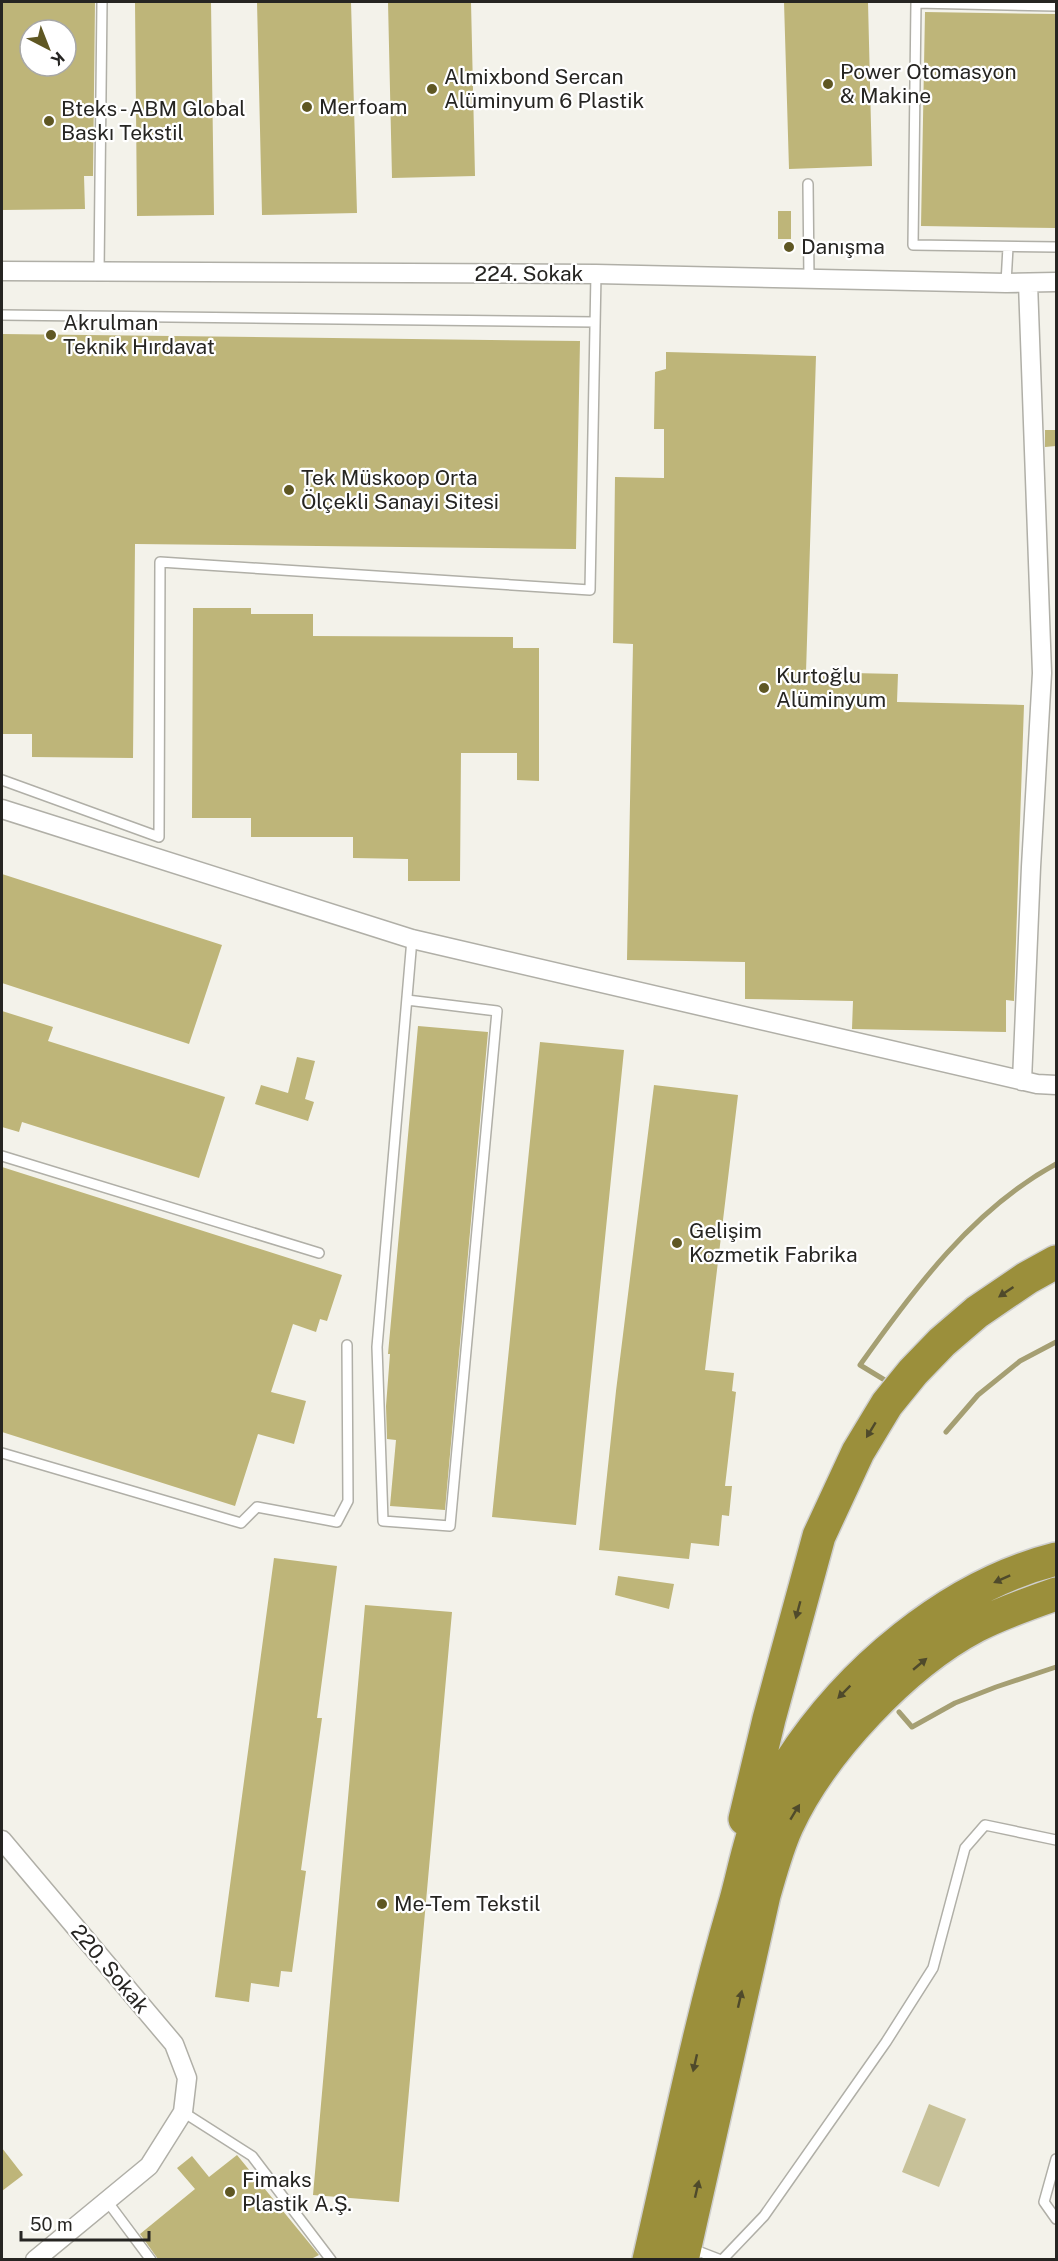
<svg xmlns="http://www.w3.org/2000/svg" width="1058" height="2261" viewBox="0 0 1058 2261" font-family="'Public Sans',sans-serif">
	<rect width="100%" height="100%" fill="#f3f2ea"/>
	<path fill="#c7c198" d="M929,2104L966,2119L939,2187L902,2172Z"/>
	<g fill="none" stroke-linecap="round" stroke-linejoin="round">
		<path stroke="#a59f73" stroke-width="5" d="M888,1382L860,1365C914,1289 973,1209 1056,1164
			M946,1432L978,1395L1020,1361L1056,1342
			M899,1712L912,1727L955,1703L996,1687L1056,1667"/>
	</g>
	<path fill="#beb579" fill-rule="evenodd" d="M2,2H95L93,176H84L85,209L2,210ZM30,30H66V66H30Z
		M135,2H211L214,215L137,216Z
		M257,2H351L357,213L262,215Z
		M388,2H471L475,176L392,178Z
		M784,2H868L872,166L789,169Z
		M925,12L1056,14V228L921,226Z
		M778,211H791V239H778Z
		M2,334L580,341L576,549L135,544L133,758L32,757V734H2Z
		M666,352L816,356L806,672L898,674L897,702L1024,705L1014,1001L1006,1000V1032L852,1029L853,1001L745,999V962L627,960L633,644L613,643L615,477L664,478V429H654L655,372L666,369Z
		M1045,430H1056V446L1045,447Z
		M193,608H251V614H313V636L513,637V648H539V781L517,780V753H461L460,881H408V859L353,858V837H251V818H192Z
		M2,874L222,945L189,1044L2,983Z
		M2,1011L53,1027L48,1041L225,1097L199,1178L22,1122L19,1132L2,1127Z
		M418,1026L488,1032L445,1510L390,1506L396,1440L387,1439L386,1406L390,1354H388Z
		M540,1042L624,1050L576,1525L492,1517Z
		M297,1057L315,1061L305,1099L314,1102L308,1121L255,1104L261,1085L288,1093Z
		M654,1085L738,1095L705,1370L734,1373L732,1391L736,1392L725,1486H732L729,1516L722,1515L719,1546L691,1543L689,1559L599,1550L616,1391Z
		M2,1167L342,1275L327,1321L320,1319L316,1332L293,1324L271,1392L306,1401L294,1444L258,1434L235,1506L2,1432Z
		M274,1558L337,1566L317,1718H322L301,1870L306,1871L292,1972L281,1971L279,1987L251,1983L249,2002L215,1997Z
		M618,1576L674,1584L669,1609L615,1595Z
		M365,1605L452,1612L399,2202L313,2195Z
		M2,2148L23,2175L2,2191Z
		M237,2155L319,2255L311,2259H158L140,2234L195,2189L177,2168L192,2156L209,2177Z"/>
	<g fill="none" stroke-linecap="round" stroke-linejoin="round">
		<defs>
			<path id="service" d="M1056,6L916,3L913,245L1056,247
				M808,184L809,279
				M99,272L102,2
				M1006,283L1008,247
				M2,315L595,322
				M2,780L159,837L160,562L590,590L596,274
				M407,1000L497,1011L450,1526L383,1521L377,1347L412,939
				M2,1156L319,1253
				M2,1453L241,1523L257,1507L337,1522L348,1501L347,1345
				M183,2112L252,2156L331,2260
				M1056,2159L1044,2202L1056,2219
				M107,2201L151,2260
				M690,2248L721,2260
				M722,2260L764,2216L886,2042L933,1968L965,1848L985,1825L1056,1840"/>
			<path id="minor" d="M2,271L596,274L1006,283L1056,282
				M2,809L412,939L1037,1084L1056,1085
				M1022,1081L1031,867L1042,673L1028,283
				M2,1840L174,2044L187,2078L183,2112L149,2166L35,2260"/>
			<path id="motorway" d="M745,1819L769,1719L819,1536L858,1452L887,1404L913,1372L942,1342L977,1312L1027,1278L1056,1262
				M649,2260C676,2142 700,2023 734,1907C743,1877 748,1844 760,1815C767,1798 779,1780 789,1764C848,1672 949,1586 1056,1559
				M682,2260L764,1895C771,1871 777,1848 787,1826C821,1752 904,1664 976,1626C1001,1613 1030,1603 1056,1594"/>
		</defs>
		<use href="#service" stroke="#b0afa7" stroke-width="12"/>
		<use href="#minor" stroke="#b0afa7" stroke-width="21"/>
		<use href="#motorway" stroke="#cfcfce" stroke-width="36"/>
		<use href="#service" stroke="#fff" stroke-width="9"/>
		<use href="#minor" stroke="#fff" stroke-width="18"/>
		<use href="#motorway" stroke="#9b8f3b" stroke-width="33"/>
	</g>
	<defs><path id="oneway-solid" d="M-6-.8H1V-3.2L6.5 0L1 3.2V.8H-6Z" transform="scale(1.5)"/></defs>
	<g fill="#4f4a2b">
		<use href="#oneway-solid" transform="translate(1006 1292) rotate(146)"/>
		<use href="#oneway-solid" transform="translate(871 1430) rotate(121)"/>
		<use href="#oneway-solid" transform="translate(1002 1579) rotate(156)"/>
		<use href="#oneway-solid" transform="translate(798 1610) rotate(105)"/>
		<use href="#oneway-solid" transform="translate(920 1664) rotate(-40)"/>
		<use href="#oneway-solid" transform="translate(844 1692) rotate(135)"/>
		<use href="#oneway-solid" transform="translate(795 1812) rotate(-59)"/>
		<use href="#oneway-solid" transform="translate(740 1999) rotate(-77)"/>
		<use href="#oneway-solid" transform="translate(695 2063) rotate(103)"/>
		<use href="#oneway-solid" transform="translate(697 2189) rotate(-77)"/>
	</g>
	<g fill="#5f5723" stroke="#fff" stroke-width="2">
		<circle cx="828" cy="84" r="6"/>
		<circle cx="432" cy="89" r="6"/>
		<circle cx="307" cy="107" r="6"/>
		<circle cx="49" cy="121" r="6"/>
		<circle cx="789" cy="247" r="6"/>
		<circle cx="51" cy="335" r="6"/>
		<circle cx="289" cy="490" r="6"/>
		<circle cx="764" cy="688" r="6"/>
		<circle cx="677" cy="1243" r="6"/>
		<circle cx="382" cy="1904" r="6"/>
		<circle cx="230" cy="2192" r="6"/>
	</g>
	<g text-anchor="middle" stroke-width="4.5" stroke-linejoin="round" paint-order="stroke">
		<g font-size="21" fill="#262522" stroke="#fff" text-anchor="start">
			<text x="840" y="79">Power Otomasyon<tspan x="840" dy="24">&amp; Makine</tspan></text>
			<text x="444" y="84">Almixbond Sercan<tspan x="444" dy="24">Alüminyum 6 Plastik</tspan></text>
			<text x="319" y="114">Merfoam</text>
			<text x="61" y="116">Bteks - ABM Global<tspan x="61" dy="24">Baskı Tekstil</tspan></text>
			<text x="801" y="254">Danışma</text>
			<text x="63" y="330">Akrulman<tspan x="63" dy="24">Teknik Hırdavat</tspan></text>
			<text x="301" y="485">Tek Müskoop Orta<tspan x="301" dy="24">Ölçekli Sanayi Sitesi</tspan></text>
			<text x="776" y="683">Kurtoğlu<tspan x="776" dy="24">Alüminyum</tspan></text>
			<text x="689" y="1238">Gelişim<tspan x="689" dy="24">Kozmetik Fabrika</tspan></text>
			<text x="394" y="1911">Me-Tem Tekstil</text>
			<text x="242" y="2187">Fimaks<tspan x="242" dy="24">Plastik A.Ş.</tspan></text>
		</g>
		<g font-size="21" fill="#262522" stroke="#fff">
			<text x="529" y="281">224. Sokak</text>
			<text transform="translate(110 1969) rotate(50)" y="7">220. Sokak</text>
		</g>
	</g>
	<rect width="1058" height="2261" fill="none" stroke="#262522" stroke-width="6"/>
	<g transform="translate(48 48) rotate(138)"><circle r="28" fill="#ffffff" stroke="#a8a8a7" stroke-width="1.5"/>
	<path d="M0-4.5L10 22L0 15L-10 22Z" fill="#5f5723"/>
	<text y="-9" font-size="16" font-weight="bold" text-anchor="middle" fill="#262522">K</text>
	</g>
	<path d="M21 2231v9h128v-9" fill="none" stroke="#262522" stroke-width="3"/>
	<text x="30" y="2231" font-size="18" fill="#262522" stroke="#ffffff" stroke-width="4.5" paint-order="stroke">50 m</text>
</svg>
